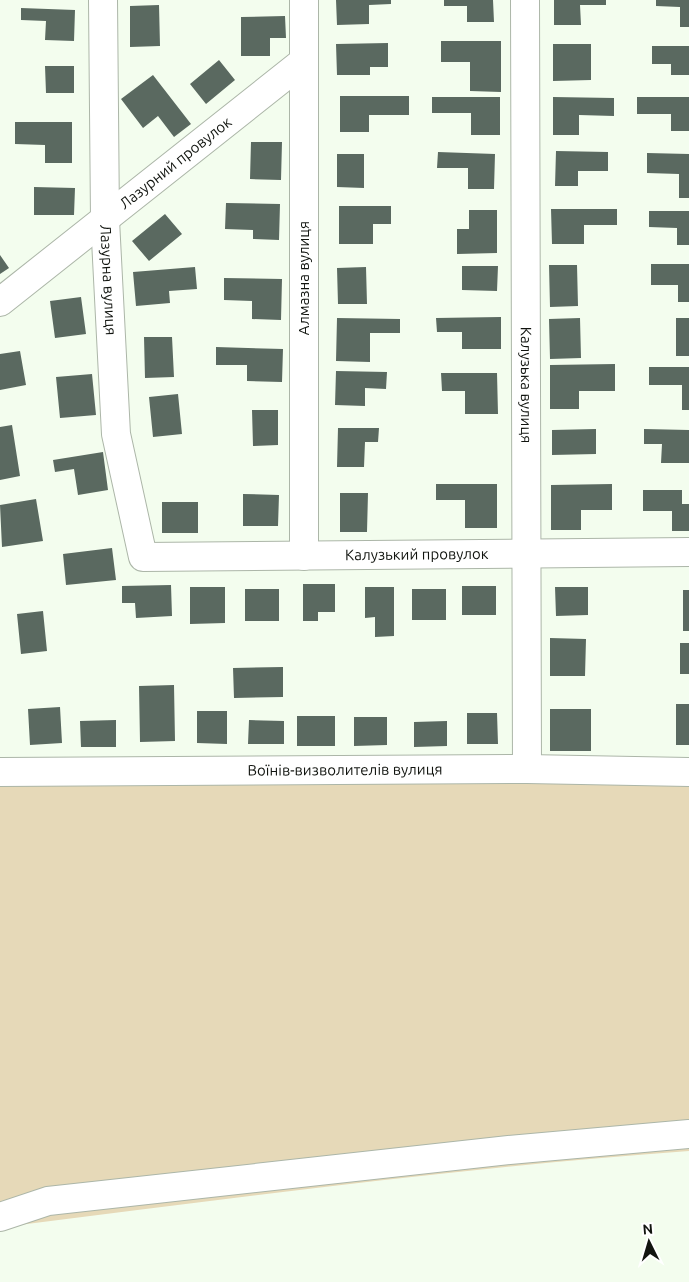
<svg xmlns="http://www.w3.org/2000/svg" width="689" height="1282" viewBox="0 0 689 1282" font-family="Ubuntu,sans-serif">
	<rect width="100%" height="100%" fill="#f3fdee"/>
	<path fill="#e6d9b8" d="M0,772H689V1151C465,1167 242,1197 19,1225L0,1230Z"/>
	<path fill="#5a6960" d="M336,0H391V4L369,5V24L337,25Z
		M444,0H493L494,22H467V6H444Z
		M554,0H606V5H580L581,25H554Z
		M656,0H689V27H680V7L656,6Z
		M159,5L160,46L130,47V6Z
		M21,8L75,10L74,41L45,40L46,21L21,20Z
		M285,16L286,38H270V56H241V17Z
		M441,41H501V92L470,91V62H441Z
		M388,43V67H370V75H337L336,44Z
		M553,44H591V80L553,81Z
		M652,46H689V75H671V64H652Z
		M219,60L235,80L206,104L190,84Z
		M45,66H74V93H46Z
		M153,75L191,124L174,137L158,116L143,128L121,99Z
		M340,96H409V115H369V132H340Z
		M432,97H500V135H471V113H432Z
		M553,97L614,98V116L579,115V135H553Z
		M637,97H689V131H671V114H637Z
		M15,122H72V163H45V145L15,144Z
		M251,142H282L281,180L250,179Z
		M556,151L608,152V171H578V186H555Z
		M438,152L495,154L494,189H468V168H437Z
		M647,153L689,154V198H679V174L647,173Z
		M337,154H364V188L337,187Z
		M34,187L75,188L74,215H34Z
		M226,203L280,204L279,240L253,239V230L225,229Z
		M339,206H391V224H373V244H339Z
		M551,209H617V225H584V244H552Z
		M469,210H497V253L457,254V229H469Z
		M649,211H689V245H677V228L649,227Z
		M165,214L182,234L149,261L132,241Z
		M0,255L9,268L0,274Z
		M651,264H689V302H678V285H651Z
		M549,265H577L578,306L550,307Z
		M462,266H498L497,291L462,290Z
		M195,267L197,289L169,291L170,303L136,306L133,272Z
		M366,267L367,304H338L337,268Z
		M224,278L282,279L281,320L252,319V301L224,300Z
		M81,297L86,334L55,338L50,301Z
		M501,317V349H462V332H437L436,318Z
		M337,318L400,319V333H370V362L336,361Z
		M580,318L581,358L550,359L549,319Z
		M676,318H689V356H676Z
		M144,337H172L174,377L145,378Z
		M216,347L283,349L282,382L247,381V365H216Z
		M20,351L26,385L0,390V354Z
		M615,364V391H579V409H550V365Z
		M649,367H689V410H682V385H649Z
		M336,371L387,372L386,389L365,388V406L335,405Z
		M441,373H497L498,414H465V391H442Z
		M92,374L96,415L60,418L56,377Z
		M178,394L182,434L153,437L149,397Z
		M252,410H278V445L253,446Z
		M12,425L20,476L0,480V427Z
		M338,428H379L378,442H365L364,467H337Z
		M596,429V454L552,455V430Z
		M644,429L689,430V463H661L662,444H644Z
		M103,452L108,490L78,495L74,469L55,472L53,460Z
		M436,484H497V528H465V500H436Z
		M612,484V510H581V530H551V485Z
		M643,490H682V504H689V531H672V511H643Z
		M340,493H368L367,532H340Z
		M243,494L279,495L278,526H243Z
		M36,499L43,541L2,547L0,505Z
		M162,502H198V533H162Z
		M112,548L116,580L66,585L63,554Z
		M303,584H335V612H318V621H303Z
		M171,585L172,616L136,618L135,603H122V586Z
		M462,586H496V615H462Z
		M190,587H225V623L190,624Z
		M365,587H394V636L375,637V617L365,618Z
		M555,587H588V615L556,616Z
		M245,589H279V621H245Z
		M412,589H446V620H412Z
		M683,590H689V631H683Z
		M43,611L47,651L21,654L17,614Z
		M550,638L586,639L585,676H550Z
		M680,643H689V674H680Z
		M283,667V697L234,698L233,668Z
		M174,685L175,741L140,742L139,686Z
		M676,704H689V745H676Z
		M60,707L62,743L30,745L28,709Z
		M550,709H591V751H550Z
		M197,711H227V744L197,743Z
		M467,713H497L498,744H467Z
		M297,716H335V746H297Z
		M354,717H387V745L354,746Z
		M116,720V747H81L80,721Z
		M249,720L284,721V744H248Z
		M447,721V746L414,747V722Z"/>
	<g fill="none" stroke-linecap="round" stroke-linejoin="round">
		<defs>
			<g id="minor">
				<path id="s1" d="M103,0L105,220L116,434L143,557L689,552"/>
				<path id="s2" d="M525,0L527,769"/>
				<path id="s3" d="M0,302L304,61"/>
				<path d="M304,556V0"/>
				<path id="s4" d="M0,772L527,769L689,772"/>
				<path d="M0,1217L48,1201L509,1150L689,1134"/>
			</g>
		</defs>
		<use href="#minor" stroke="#acb6a8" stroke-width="30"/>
		<use href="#minor" stroke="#fff" stroke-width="28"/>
	</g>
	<g text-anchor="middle" stroke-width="4.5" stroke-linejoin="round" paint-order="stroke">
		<g font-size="15" fill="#11140f" stroke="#fff">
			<text dy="5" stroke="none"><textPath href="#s3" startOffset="224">Лазурний провулок</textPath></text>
			<text transform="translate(304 278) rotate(-90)" y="5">Алмазна вулиця</text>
			<text dy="5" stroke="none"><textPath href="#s1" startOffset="280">Лазурна вулиця</textPath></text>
			<text dy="5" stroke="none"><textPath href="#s2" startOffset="385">Калузька вулиця</textPath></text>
			<text dy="5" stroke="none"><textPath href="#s1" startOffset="834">Калузький провулок</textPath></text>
			<text dy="5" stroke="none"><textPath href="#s4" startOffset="345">Воїнів-визволителів вулиця</textPath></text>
		</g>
	</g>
	<g transform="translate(649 1242) rotate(355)" stroke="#ffffff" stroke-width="4" paint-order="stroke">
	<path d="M0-4L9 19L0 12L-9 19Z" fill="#11140f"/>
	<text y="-8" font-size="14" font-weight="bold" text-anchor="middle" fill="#11140f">N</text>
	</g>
</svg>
